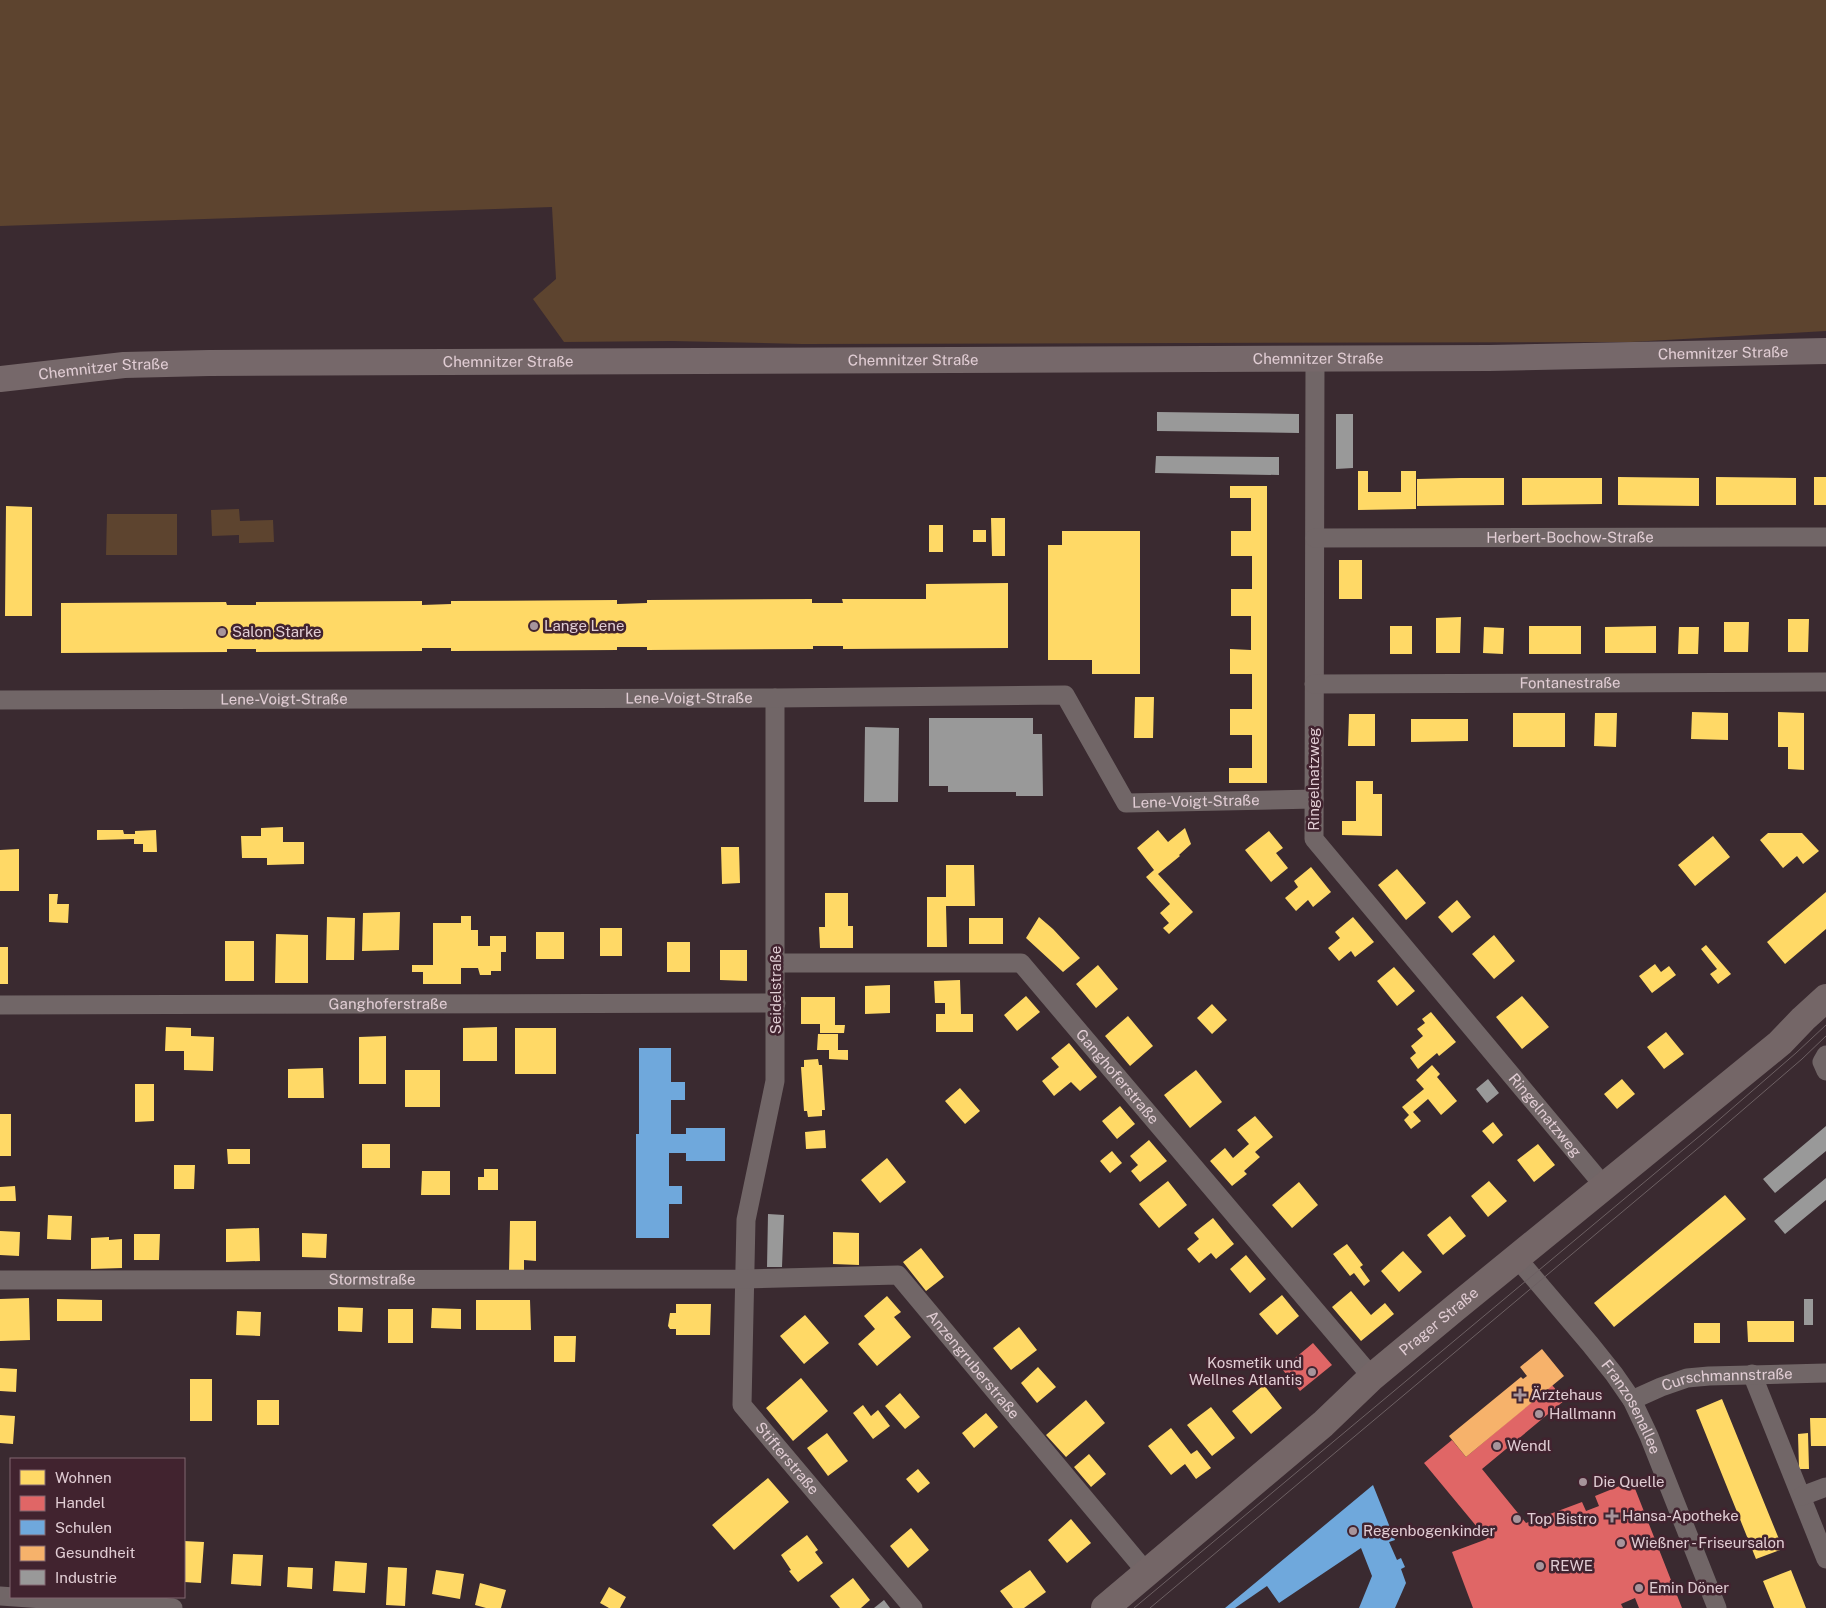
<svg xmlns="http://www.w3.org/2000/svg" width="1826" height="1608" viewBox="0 0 1826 1608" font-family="'Public Sans',sans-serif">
	<rect width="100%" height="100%" fill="#3a2a30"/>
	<path fill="#5d442f" d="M0,0H1826V331L1631,342L802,344L672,341L564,342L533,299L556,279L552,207L0,226Z
		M239,509L240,521L273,520L274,542L239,543V535L212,536L211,510Z
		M107,514H177V555H106Z"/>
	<path fill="#ffd966" d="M1358,471H1368V492H1401V471H1416V509L1358,510Z
		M1618,477L1699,478V506L1618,505Z
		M1716,477L1796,478V505H1716Z
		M1814,477H1826V505H1814Z
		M1461,478H1504V505L1417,506V479Z
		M1522,478H1602V504L1522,505Z
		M1230,486H1267V783H1229V768H1252V735H1230V709H1252V674H1230V649L1251,650V616H1231V589H1252V556H1231V531H1251V498H1230Z
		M6,506L32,507V616H5Z
		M991,518H1005V556H992Z
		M929,525H943V552H929Z
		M973,530H986V542H973Z
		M1062,531H1140V674H1092V660H1048V545H1062Z
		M1339,560H1362V599H1339Z
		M1008,583V648L843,649V646H813V649L647,650V647H617V650L451,651V648H422V651L256,652V649H227V652L61,653V603L226,602L227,605H256V602L422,601V605L451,604V601L617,600V604L647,603V600L812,599V603H843L842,599H926V584Z
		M1461,617L1460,653H1436V618Z
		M1788,619H1809L1808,652H1788Z
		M1724,622H1749L1748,652H1724Z
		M1390,626H1412V654H1390Z
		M1529,626H1581V654H1529Z
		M1656,626V653H1605V627Z
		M1484,627L1504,628L1503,654L1483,653Z
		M1679,627H1699L1698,654H1678Z
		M1135,697H1154L1153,738H1134Z
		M1692,712L1728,713V740L1691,739Z
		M1778,712L1804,713V770L1788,769V747H1778Z
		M1513,713H1565V747H1513Z
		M1595,713H1617L1616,747L1594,746Z
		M1349,714H1375V746H1348Z
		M1411,719H1468V741L1411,742Z
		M1356,781H1373V794H1382V836L1342,835V821H1356Z
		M283,827V842H304V864L267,865V858H242L241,836H261V828Z
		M1185,828L1191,844L1179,855L1180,856L1158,874L1193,912L1169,934L1163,928L1169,923L1160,913L1170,904L1146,877L1154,870L1137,848L1158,830L1168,842Z
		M97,830H123L124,834H135V831L156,830L157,852H143V844H134V839L97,840Z
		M1269,831L1283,848L1276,853L1288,868L1271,882L1245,850Z
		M1768,833H1802L1819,851L1803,864L1797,856L1783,868L1760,840Z
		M1713,836L1730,857L1695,886L1678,865Z
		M721,847H739L740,883L722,884Z
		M19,849V891H0V850Z
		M946,865H974L975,906H946L947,947H927V897H946Z
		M1311,867L1331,892L1313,907L1308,900L1296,911L1285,898L1298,887L1294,881Z
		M1397,869L1426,903L1406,920L1378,885Z
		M1826,892V929L1785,964L1767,942Z
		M825,893H848V926H853V948H820L819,927H825Z
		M49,894H58L57,904H69L68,923L49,922Z
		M1457,900L1471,917L1452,933L1438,917Z
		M400,912L399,950L362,951L363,913Z
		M461,916H471V930H478V946H490V936H506V952H501V971H491V975H480L478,968H461V984H423V972H412V965H433V923H461Z
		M327,917L355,918L354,960H326Z
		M1039,917L1053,929L1080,958L1063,972L1026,938Z
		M1353,917L1374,942L1355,957L1351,951L1339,961L1328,948L1340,938L1335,932Z
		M969,918H1003V944H969Z
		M600,928H622V956H600Z
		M536,932H564V959H536Z
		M276,934L308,935V983H275Z
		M1494,935L1515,961L1494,979L1472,954Z
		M225,941H254V981H225Z
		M667,942H690V972H667Z
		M1706,945L1731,974L1718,984L1710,974L1717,969L1701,949Z
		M0,947H8V984H0Z
		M720,950H747V981L720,980Z
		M1655,964L1661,972L1669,966L1676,975L1652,993L1639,976Z
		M1098,965L1118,989L1096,1008L1076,984Z
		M1394,967L1415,991L1397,1006L1377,981Z
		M960,980L961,1014H973V1032H936V1014H945V1003H935L934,981Z
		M890,985V1013L865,1014V986Z
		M1026,996L1040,1012L1017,1031L1004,1015Z
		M1522,996L1549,1027L1522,1049L1496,1017Z
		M801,997H835V1025H845L844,1033H820V1024H801Z
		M1212,1004L1227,1020L1212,1034L1197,1018Z
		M1431,1012L1456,1042L1439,1056L1437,1053L1418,1069L1410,1058L1416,1053L1411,1046L1423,1036L1417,1029L1425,1023L1422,1019Z
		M1128,1016L1153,1046L1130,1066L1105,1036Z
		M166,1027L191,1028V1036L214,1037L213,1071L184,1070V1051H165Z
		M497,1027V1061H463V1028Z
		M515,1028H556V1074H515Z
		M1666,1032L1684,1054L1664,1069L1647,1047Z
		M818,1034H838V1050H848V1060L829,1059V1050H817Z
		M386,1036V1084H359V1037Z
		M1069,1043L1097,1077L1080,1091L1071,1082L1054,1096L1042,1081L1059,1067L1051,1058Z
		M818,1059L819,1065H822L825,1110H822V1116L808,1117L807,1111H804L801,1067H804V1060Z
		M1432,1065L1440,1074L1437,1077L1457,1101L1441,1115L1428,1099L1413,1112L1421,1121L1411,1129L1404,1120L1409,1115L1402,1107L1424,1089L1416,1080Z
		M323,1068L324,1098H288V1069Z
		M405,1070H440V1107H405Z
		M1196,1070L1222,1102L1190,1128L1164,1095Z
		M1622,1079L1635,1094L1617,1109L1604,1094Z
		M135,1084H154V1121L135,1122Z
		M960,1088L980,1111L965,1124L945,1101Z
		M1120,1106L1135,1124L1117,1139L1102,1121Z
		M0,1114H11V1156H0Z
		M1255,1116L1273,1137L1255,1152L1260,1157L1244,1171L1247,1174L1232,1186L1210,1161L1225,1148L1233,1158L1249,1144L1237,1130Z
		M1493,1122L1503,1135L1493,1144L1482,1131Z
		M825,1130L826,1148L806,1149L805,1132Z
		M1149,1140L1167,1161L1140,1182L1131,1171L1138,1165L1130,1156Z
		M362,1144H390V1168H362Z
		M1538,1144L1555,1165L1534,1182L1517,1160Z
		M227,1149H250V1164H228Z
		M1112,1151L1122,1163L1110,1173L1100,1161Z
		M887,1158L906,1182L880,1203L861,1180Z
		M174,1165H195L194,1189H174Z
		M484,1169H498V1190H478V1177H484Z
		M422,1171H450V1195H421Z
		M1168,1181L1187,1205L1159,1228L1139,1204Z
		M1489,1181L1507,1201L1488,1217L1471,1196Z
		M1299,1182L1318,1205L1292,1228L1272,1205Z
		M15,1186L16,1201H0V1187Z
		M1725,1195L1746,1219L1614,1327L1594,1303Z
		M48,1215L72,1216L71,1240L47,1239Z
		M1450,1216L1466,1236L1443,1255L1427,1235Z
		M1213,1218L1234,1244L1216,1259L1211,1253L1199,1263L1187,1249L1199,1239L1194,1233Z
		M510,1221H536V1261L524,1260V1272H509Z
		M259,1228L260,1261L226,1262V1229Z
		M0,1231L20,1232L19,1256L0,1255Z
		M833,1232L859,1233V1265L833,1264Z
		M302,1233L327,1234L326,1258L302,1257Z
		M134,1234H160L159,1260H134Z
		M109,1237V1240L122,1239V1268L91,1269V1238Z
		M1347,1244L1363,1265L1360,1267L1370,1281L1364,1286L1354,1273L1350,1276L1333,1254Z
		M921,1248L944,1277L926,1291L903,1262Z
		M1403,1251L1422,1272L1399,1292L1381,1271Z
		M1246,1255L1266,1279L1250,1293L1230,1269Z
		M1351,1291L1371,1315L1385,1303L1394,1314L1361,1341L1332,1307Z
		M1282,1295L1299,1316L1277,1335L1259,1314Z
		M887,1296L901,1312L894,1317L911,1337L877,1366L858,1344L875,1329L864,1316Z
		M29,1298L30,1340L0,1341V1299Z
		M57,1299L102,1300V1321H57Z
		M476,1300H530L531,1330H476Z
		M676,1304H711L710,1335H676V1329H670L668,1326L670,1313H676Z
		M338,1307L363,1308L362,1332L338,1331Z
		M432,1308L461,1309V1329L431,1328Z
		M388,1309H413V1343H388Z
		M237,1311L261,1312L260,1336L236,1335Z
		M805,1315L829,1343L804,1364L780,1336Z
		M1747,1321H1794V1342H1748Z
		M1694,1323H1720V1343H1694Z
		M1019,1327L1037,1350L1011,1370L993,1348Z
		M554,1336H576L575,1362H554Z
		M1038,1367L1056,1387L1037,1403L1021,1383Z
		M0,1368L17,1369L16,1392L0,1391Z
		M801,1378L828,1411L793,1441L766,1408Z
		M190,1379H212V1421H190Z
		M1264,1385L1282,1408L1251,1434L1232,1411Z
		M900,1393L920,1417L905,1429L885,1406Z
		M1722,1399L1783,1549L1756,1559L1696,1410Z
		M257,1400H279V1425H257Z
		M1086,1400L1105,1423L1066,1457L1046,1435Z
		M863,1405L871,1416L878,1410L890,1426L873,1439L853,1413Z
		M1211,1407L1235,1438L1212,1456L1187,1425Z
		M986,1413L998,1427L974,1448L962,1433Z
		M0,1415L15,1416L13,1444L0,1443Z
		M1810,1418H1826V1446H1811Z
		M1171,1428L1191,1454L1197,1450L1211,1468L1196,1479L1185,1464L1171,1475L1148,1446Z
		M827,1433L848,1461L828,1476L807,1448Z
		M1808,1433L1809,1469H1799L1798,1434Z
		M1089,1454L1106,1474L1091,1487L1074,1467Z
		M918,1469L930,1483L918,1493L906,1479Z
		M768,1478L789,1502L734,1550L712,1525Z
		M1071,1519L1091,1543L1067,1563L1048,1540Z
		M911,1528L929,1550L908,1568L890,1546Z
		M807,1535L818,1550L815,1552L823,1563L798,1582L789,1571L791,1570L781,1555Z
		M184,1541L204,1542L201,1583L184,1582Z
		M233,1554L263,1555L261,1586L231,1584Z
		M335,1561L367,1563L365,1593L333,1591Z
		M288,1567L313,1568L312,1589L287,1587Z
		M388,1567L407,1568L405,1606L386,1605Z
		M436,1570L464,1574L460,1599L432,1594Z
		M1030,1570L1046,1592L1024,1608H1013L1000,1591Z
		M1791,1570L1806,1608H1774L1763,1581Z
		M853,1578L870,1600L861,1608H840L830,1596Z
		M480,1583L506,1590L501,1608H486L475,1605Z
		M609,1587L626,1597L620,1608H609L600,1603Z"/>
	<path fill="#e06666" d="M1313,1343L1332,1365L1300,1391L1282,1369Z
		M1552,1385L1565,1400L1482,1469L1526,1523L1582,1502L1586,1511L1599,1506L1595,1496L1632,1481L1682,1608H1639L1635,1598L1621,1604L1623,1608H1473L1452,1552L1487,1539L1424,1463L1452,1440L1466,1457Z"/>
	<path fill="#6fa8dc" d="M639,1048H671V1082H685V1100H671V1134H686V1128H725V1161H686V1153H669V1186H682V1204H669V1238H636V1134H639Z
		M1373,1485L1395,1540L1389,1542L1397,1560L1401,1558L1405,1567L1401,1569L1406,1583L1395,1608H1359L1372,1576L1361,1548L1279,1603L1267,1586L1235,1608H1225Z"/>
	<path fill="#f6b26b" d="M1542,1349L1564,1376L1466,1457L1449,1436L1521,1377L1523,1379L1527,1376L1520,1367Z"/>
	<path fill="#999" d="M1157,412L1299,414V433L1157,431Z
		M1336,414H1353V468L1336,469Z
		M1156,456L1279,457V475L1155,473Z
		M929,718H1033V734H1042L1043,796H1016V792H948V786H929Z
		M865,727L899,728L898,802H864Z
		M1488,1079L1499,1093L1487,1103L1476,1089Z
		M1826,1126V1151L1775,1193L1763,1179Z
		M1826,1178V1200L1785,1234L1774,1221Z
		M768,1214L784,1215L782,1267H767Z
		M1804,1299H1813V1325H1804Z
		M884,1600L890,1608H874Z"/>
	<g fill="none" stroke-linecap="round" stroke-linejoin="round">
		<g stroke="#716667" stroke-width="19">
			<path id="s1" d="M1315,358L1314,839L1604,1186"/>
			<path id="s2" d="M1315,538L1826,537"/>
			<path id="s3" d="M1314,684L1826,682"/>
			<path id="s4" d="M775,698V1081L746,1220L742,1405L913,1608"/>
			<path id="s5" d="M0,700L775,698L1065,695L1126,803L1314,799"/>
			<path id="s6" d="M776,963H1021L1372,1377"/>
			<path id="s7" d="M0,1005L776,1003"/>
			<path d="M1826,1055L1822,1062L1826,1071"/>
			<path id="s8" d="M1516,1257L1590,1344L1614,1374L1632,1400L1649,1436L1717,1608"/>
			<path id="s9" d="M0,1280L744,1279L898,1275L1147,1573"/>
			<path d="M1752,1374L1826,1559"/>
			<path id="s10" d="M1632,1400L1661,1387L1687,1378L1709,1376L1826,1373"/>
			<path d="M1802,1496L1826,1487"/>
			<path d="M0,1596L173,1608"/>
		</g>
		<path stroke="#76686a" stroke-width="26" id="s11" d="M0,379L124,365L209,363L1489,358L1826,351"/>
		<path stroke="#746667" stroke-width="28" id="s12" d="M1105,1608L1323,1424L1372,1377L1455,1308L1780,1043L1803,1019L1826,998"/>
		<path stroke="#6d6063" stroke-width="1" d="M1134,1608L1714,1124L1796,1053L1826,1025
			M1150,1608L1702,1145L1802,1059L1826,1036"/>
	</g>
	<g fill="#a7949b" stroke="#41232f" stroke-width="2">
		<circle cx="534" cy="626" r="5"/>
		<circle cx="222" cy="632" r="5"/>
		<circle cx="1312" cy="1372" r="5"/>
		<path d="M1517.5 1387.5h5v5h5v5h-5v5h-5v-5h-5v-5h5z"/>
		<circle cx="1539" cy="1414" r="5"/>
		<circle cx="1497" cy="1446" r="5"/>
		<circle cx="1583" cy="1482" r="5"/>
		<path d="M1609.5 1508.5h5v5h5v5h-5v5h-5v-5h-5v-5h5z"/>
		<circle cx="1517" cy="1519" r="5"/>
		<circle cx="1353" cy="1531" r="5"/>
		<circle cx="1621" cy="1543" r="5"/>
		<circle cx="1540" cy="1566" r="5"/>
		<circle cx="1639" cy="1588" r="5"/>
	</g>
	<g text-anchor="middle" stroke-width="5" stroke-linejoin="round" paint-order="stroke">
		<g font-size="15" fill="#e1cdd4" stroke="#41232f">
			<text dy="5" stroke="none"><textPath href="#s11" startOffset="1724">Chemnitzer Straße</textPath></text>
			<text dy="5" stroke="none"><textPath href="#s11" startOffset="1319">Chemnitzer Straße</textPath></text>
			<text dy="5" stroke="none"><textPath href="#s11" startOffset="914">Chemnitzer Straße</textPath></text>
			<text dy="5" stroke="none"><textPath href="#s11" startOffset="509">Chemnitzer Straße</textPath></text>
			<text dy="5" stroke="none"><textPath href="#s11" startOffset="104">Chemnitzer Straße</textPath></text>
			<text dy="5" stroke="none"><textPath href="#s2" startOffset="255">Herbert-Bochow-Straße</textPath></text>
			<text dy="5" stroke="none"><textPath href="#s3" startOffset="256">Fontanestraße</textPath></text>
			<text dy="5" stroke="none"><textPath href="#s5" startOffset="689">Lene-Voigt-Straße</textPath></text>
			<text dy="5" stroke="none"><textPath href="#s5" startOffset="284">Lene-Voigt-Straße</textPath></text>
			<text transform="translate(1314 779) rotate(-90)" y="5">Ringelnatzweg</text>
			<text dy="5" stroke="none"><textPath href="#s5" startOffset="1259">Lene-Voigt-Straße</textPath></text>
			<text transform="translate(776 990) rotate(-90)" y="5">Seidelstraße</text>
			<text dy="5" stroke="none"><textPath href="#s7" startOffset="388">Ganghoferstraße</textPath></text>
			<text dy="5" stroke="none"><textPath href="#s6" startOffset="394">Ganghoferstraße</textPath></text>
			<text dy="5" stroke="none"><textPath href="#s1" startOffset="841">Ringelnatzweg</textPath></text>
			<text dy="5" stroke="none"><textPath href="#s9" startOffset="372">Stormstraße</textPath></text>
			<text dy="5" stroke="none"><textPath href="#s12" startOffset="440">Prager Straße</textPath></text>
			<text dy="5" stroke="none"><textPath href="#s9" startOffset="1015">Anzengruberstraße</textPath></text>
			<text dy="5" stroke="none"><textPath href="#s10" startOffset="99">Curschmannstraße</textPath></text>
			<text dy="5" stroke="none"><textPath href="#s8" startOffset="190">Franzosenallee</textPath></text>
			<text dy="5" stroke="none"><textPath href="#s4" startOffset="780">Stifterstraße</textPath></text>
		</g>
		<g font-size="15" fill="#e1cdd4" stroke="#41232f" text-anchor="start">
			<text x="544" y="631">Lange Lene</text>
			<text x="232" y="637">Salon Starke</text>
			<text x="1302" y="1368" text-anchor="end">Kosmetik und<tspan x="1302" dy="17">Wellnes Atlantis</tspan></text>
			<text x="1531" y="1400">Ärztehaus</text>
			<text x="1549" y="1419">Hallmann</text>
			<text x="1507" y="1451">Wendl</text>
			<text x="1593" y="1487">Die Quelle</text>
			<text x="1622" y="1521">Hansa-Apotheke</text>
			<text x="1527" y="1524">Top Bistro</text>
			<text x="1363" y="1536">Regenbogenkinder</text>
			<text x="1631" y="1548">Wießner - Friseursalon</text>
			<text x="1550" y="1571">REWE</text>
			<text x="1649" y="1593">Emin Döner</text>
		</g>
	</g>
	<rect x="10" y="1458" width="175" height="140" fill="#41232f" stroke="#816771"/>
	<rect x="20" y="1470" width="25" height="15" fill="#ffd966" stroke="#816771"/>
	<text x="55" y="1483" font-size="15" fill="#e1cdd4">Wohnen</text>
	<rect x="20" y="1496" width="25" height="15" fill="#e06666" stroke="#816771"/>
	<text x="55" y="1508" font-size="15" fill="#e1cdd4">Handel</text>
	<rect x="20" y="1520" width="25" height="15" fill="#6fa8dc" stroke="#816771"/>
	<text x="55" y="1533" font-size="15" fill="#e1cdd4">Schulen</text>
	<rect x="20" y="1546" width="25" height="15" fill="#f6b26b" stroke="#816771"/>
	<text x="55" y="1558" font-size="15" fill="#e1cdd4">Gesundheit</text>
	<rect x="20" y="1570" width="25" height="15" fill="#999999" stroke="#816771"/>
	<text x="55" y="1583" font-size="15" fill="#e1cdd4">Industrie</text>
</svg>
